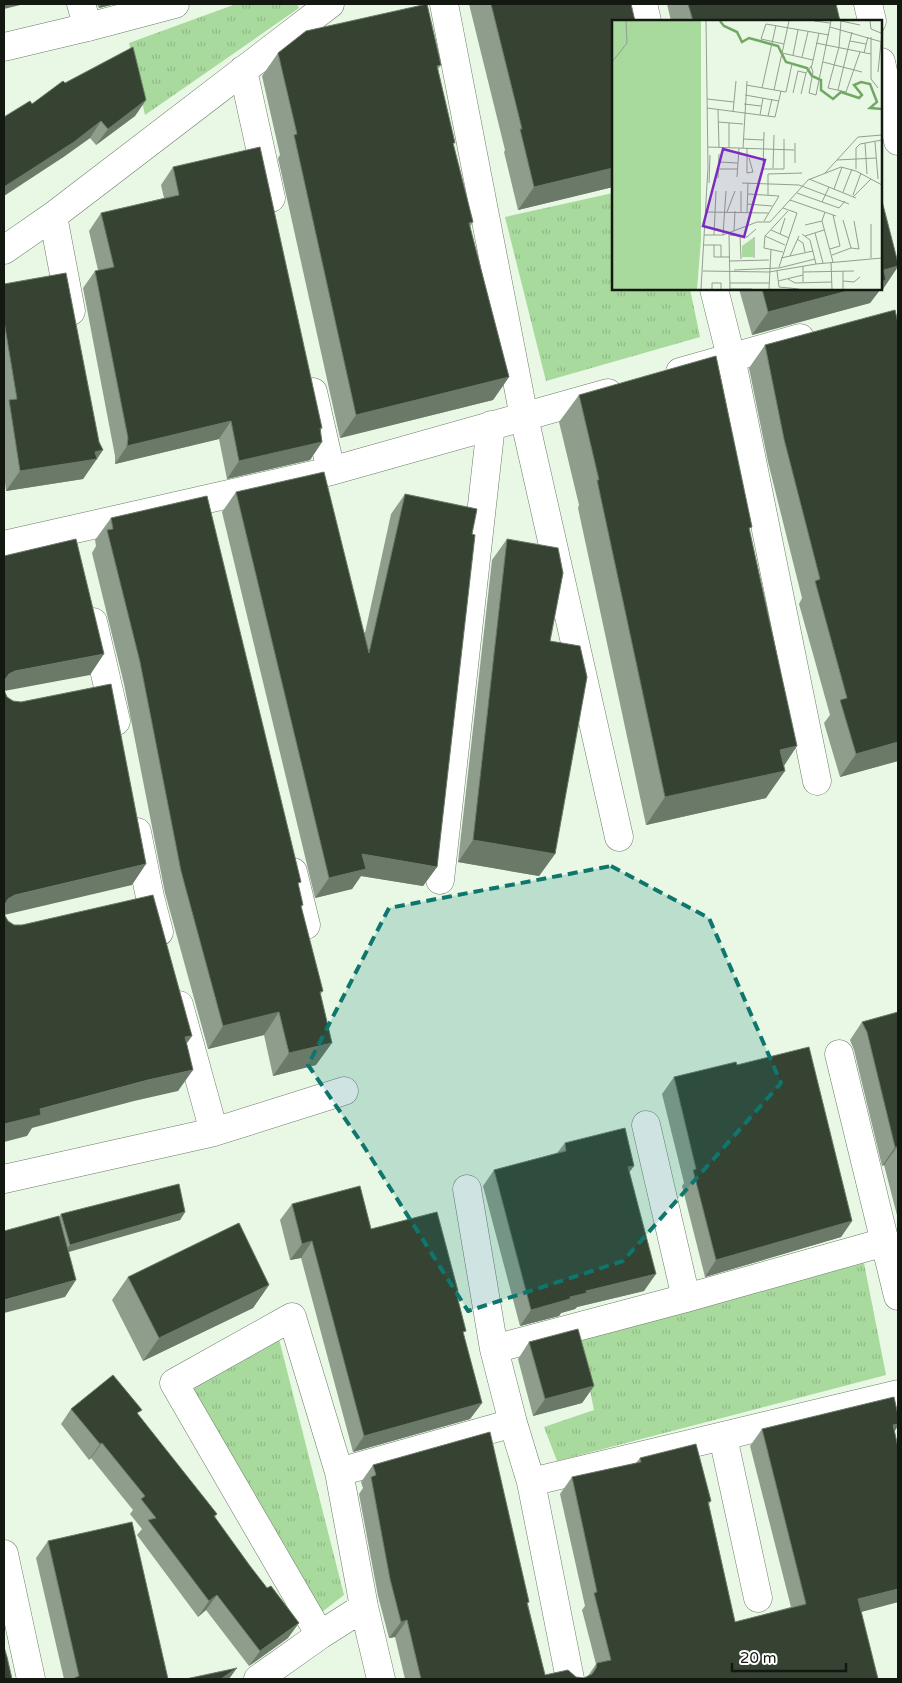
<svg xmlns="http://www.w3.org/2000/svg" width="902" height="1683" viewBox="0 0 902 1683" font-family="'Varela Round',sans-serif">
	<defs>
		<pattern id="park-tufts" width="24" height="20" patternUnits="userSpaceOnUse" patternTransform="scale(1.25)"><rect width="24" height="20" fill="#a8d99d"/><path d="M3 7l-1-3M5 7V3M7 7l1-3M15 17l-1-3M17 17v-4M19 17l1-3" fill="none" stroke="#90ba86"/></pattern>
	</defs>
	<rect width="100%" height="100%" fill="#e8f8e4"/>
	<path fill="url(#park-tufts)" d="M236,4H297L299,8L145,115L129,43Z
		M613,193V289H690L700,337L546,381L505,217Z
		M864,1263L886,1375L557,1461L544,1427L594,1410L580,1340Z
		M279,1339L344,1595L322,1612L191,1387Z"/>
	<g fill="none" stroke-linecap="round" stroke-linejoin="round">
		<defs>
			<path id="minor" d="M81,4L88,27
				M444,4L524,417L619,837
				M643,4L647,21
				M4,47L88,27L175,4
				M243,70L271,198
				M53,216L71,311
				M4,250L53,216L330,4
				M714,289L731,357L817,781
				M680,372L800,338
				M313,392L331,471
				M4,545L331,471L608,393
				M93,622L116,721
				M137,832L150,897L159,932
				M293,872L306,925
				M440,880L491,425
				M179,1005L214,1132
				M839,1054L898,1296
				M646,1125L686,1298
				M4,1179L214,1132L344,1091
				M467,1189L494,1349L513,1423L531,1482L570,1679
				M494,1349L686,1298L885,1242
				M723,1437L758,1598
				M339,1472L513,1423
				M531,1482L898,1394
				M4,1554L31,1679
				M320,1635L174,1383L292,1317L339,1472L364,1607L381,1679
				M258,1679L320,1635L364,1607"/>
			<path id="tertiary" d="M868,4L872,21
				M881,62L898,141"/>
		</defs>
		<use href="#minor" stroke="#6d7b69" stroke-width="29"/>
		<use href="#tertiary" stroke="#6d7b69" stroke-width="29"/>
		<use href="#minor" stroke="#fff" stroke-width="28"/>
		<use href="#tertiary" stroke="#fff" stroke-width="28"/>
	</g>
	<path fill="#8f9e8c" d="M97,4H115L99,8Z
		M469,4H631L613,21V187L518,210L504,152L505,150Z
		M667,4H836L840,21H671Z
		M278,53L441,65L438,69L453,145L473,222L470,227L509,377L493,400L340,438L278,158L280,155L262,76Z
		M65,83L146,100L135,116L96,145L90,138L62,158L32,104Z
		M173,167L322,428L320,430L322,442L310,460L227,479L219,439L115,464V456L83,288L95,271L98,270L89,231L101,213L164,198L161,185Z
		M898,263V267L883,289L880,290L870,303L752,335L739,289H881Z
		M4,284L103,450L83,479L6,491L4,474Z
		M898,323V761L840,777L824,723L830,715L799,604L802,598L768,462L749,368L765,345Z
		M579,395L749,531L784,766L766,798L646,825L578,508L579,505L559,422Z
		M236,492L365,633L391,514L405,494L472,534L437,867L423,886L361,876L352,889L315,898L222,512Z
		M111,518L298,885L301,908L323,991L320,995L316,1065L273,1076L264,1035L208,1049L165,893L124,684L92,553L96,546L95,540Z
		M507,539L550,641L555,854L539,876L458,862L492,560Z
		M898,1012V1219L884,1165L882,1166L854,1050L850,1040L862,1022Z
		M737,1065L852,1221L841,1237L705,1277L682,1186L684,1183L662,1094L674,1077Z
		M565,1143L629,1172L644,1291L577,1307L575,1309L561,1313L559,1316L520,1326L483,1186L494,1170L557,1153Z
		M292,1204L371,1229L456,1293L463,1334L482,1403L470,1419L353,1452L301,1258L290,1260L280,1220Z
		M185,1212L180,1220L69,1252L65,1297L59,1217L61,1214Z
		M128,1277L269,1285L253,1308L143,1361L112,1300Z
		M529,1342L594,1386L582,1403L533,1416L518,1359Z
		M71,1409L138,1415L217,1514L215,1517L288,1638L249,1666L206,1610L198,1617L137,1535L142,1529L130,1514L133,1510L91,1458L89,1460L61,1424Z
		M762,1429L894,1432L898,1602L861,1612L878,1679H405L395,1637L389,1638L378,1596L359,1494L363,1488L361,1482L373,1465L528,1604L545,1675L584,1678L588,1676L596,1664L582,1610L585,1606L560,1494L572,1477L636,1463L640,1458L711,1501L709,1504L735,1622L791,1607L750,1446Z
		M48,1541L168,1679H64L36,1558Z"/>
	<path fill="#6b7968" d="M4,4H24L4,9Z
		M102,4H115L99,8Z
		M146,100L135,116L96,145L108,129Z
		M101,121L90,138L62,158L4,196V187Z
		M613,168V187L518,210L534,187Z
		M898,266L883,289L880,290L870,303L752,335L768,312L855,289H881V274L884,270Z
		M509,377L493,400L340,438L356,415Z
		M231,421L219,439L115,464L127,446Z
		M322,428L310,445L322,442L310,460L227,479L239,461Z
		M103,450L83,479L6,491L20,471Z
		M104,654L90,675L4,691V681L9,674L15,671Z
		M898,742V761L840,777L856,754Z
		M797,746L780,772L785,771L766,798L646,825L665,797L780,750Z
		M473,840L555,854L539,876L458,862Z
		M362,854L437,867L423,886L361,876L352,889L315,898L329,878Z
		M146,864L132,885L4,915V905L8,899L15,895Z
		M279,1012L264,1035L208,1049L223,1026Z
		M192,1036L177,1057L185,1037Z
		M332,1043L316,1065L273,1076L289,1053Z
		M193,1070L178,1091L134,1101L32,1128L27,1136L4,1142V1124L40,1109L148,1080Z
		M895,1147H897L884,1165L882,1166Z
		M634,1166L622,1182L628,1167Z
		M185,1212L180,1220L64,1253L70,1245Z
		M852,1221L841,1237L705,1277L716,1260Z
		M312,1241L301,1258L290,1260L302,1244Z
		M656,1274L644,1291L577,1307L575,1309L561,1313L559,1316L520,1326L531,1310L586,1291Z
		M76,1280L65,1297L4,1313V1300Z
		M269,1285L253,1308L143,1361L159,1338Z
		M594,1386L582,1403L533,1416L545,1399Z
		M482,1403L470,1419L353,1452L364,1436Z
		M898,1424V1426L889,1440L893,1425Z
		M102,1443L91,1458L89,1460L100,1444Z
		M898,1589V1602L846,1616L858,1599Z
		M217,1595L206,1610L198,1617L209,1601Z
		M407,1620L395,1637L389,1638L401,1622Z
		M299,1623L288,1638L249,1666L260,1651Z
		M237,1668L229,1679H221Z"/>
	<path fill="#364333" stroke="#6b7968" d="M427,4L441,65L437,66L455,143H453L473,222L469,223L509,377L356,415L294,135L297,134L278,53L306,31Z
		M491,4H631L635,21H613V168L534,187L520,129H522Z
		M688,4H836L840,21H693Z
		M133,47L146,100L108,129L101,121L74,142L4,187V117L30,101L32,104L63,81L65,83Z
		M260,147L322,428H320L322,442L239,461L231,421L127,446L128,438L95,271L114,267L101,213L179,195L173,167Z
		M881,197L898,263V266L884,270L886,280L881,282Z
		M66,273L99,442L103,450L95,452L97,459L20,471L9,400L17,399L4,321V284Z
		M762,289H855L768,312Z
		M895,310L898,323V742L856,754L840,700L847,698L815,581L820,579L784,439L765,345Z
		M716,356L752,527L749,528L797,746L780,750L785,771L665,797L597,480H599L579,395Z
		M324,472L369,653L405,494L477,509L472,534L475,535L437,867L362,854L366,869L329,878L236,492Z
		M207,496L301,882L298,883L303,905L301,906L323,991L320,992L332,1043L289,1053L279,1012L223,1026L181,871L140,662L107,530L113,529L111,518Z
		M76,539L104,654L15,671L9,674L4,681V684V556Z
		M507,539L558,548L563,573L550,641L580,646L587,677L555,854L473,840Z
		M111,684L146,864L15,895L8,899L4,906V690L7,697L13,701L21,702Z
		M153,895L192,1036L185,1037L193,1070L148,1080L40,1109L41,1115L4,1124V914L8,921L14,925H22Z
		M898,1012V1153L897,1147H895L867,1032L862,1022Z
		M809,1047L852,1221L716,1260L693,1170L696,1169L674,1077L736,1062L737,1065Z
		M625,1128L634,1166L628,1167L656,1274L586,1291L587,1293L570,1297V1299L531,1310L494,1170L566,1151L565,1143Z
		M179,1184L185,1212L70,1245L61,1214Z
		M360,1186L371,1229L437,1212L458,1291L456,1292L466,1331L463,1332L482,1403L364,1436L312,1241L302,1244L292,1204Z
		M59,1216L76,1280L4,1300V1231Z
		M239,1223L269,1285L159,1338L128,1277Z
		M578,1329L594,1386L545,1399L529,1342Z
		M113,1375L142,1410L137,1413L217,1514L214,1516L250,1566L267,1588L271,1586L299,1623L260,1651L217,1595L209,1601L148,1520L156,1518L141,1499L145,1496L102,1443L100,1444L71,1409Z
		M894,1397L898,1415V1424L893,1425L898,1447V1589L858,1599L878,1679H421L407,1620L401,1622L390,1579L371,1477L376,1475L373,1465L490,1432L529,1602L527,1603L545,1675L568,1670L576,1677L584,1678L592,1674L596,1668L597,1663L611,1660L594,1593L597,1592L572,1477L641,1462L640,1458L696,1444L711,1501L708,1502L735,1622L806,1604L762,1429Z
		M132,1522L168,1679H75L74,1678L79,1676L48,1541Z
		M4,1647L7,1657L12,1679H4Z
		M237,1668L221,1679H186Z"/>
	<path fill="#0f766e" fill-opacity="0.2" stroke="#0f766e" stroke-width="4" stroke-dasharray="10 6" stroke-linejoin="round" d="M611,866L709,918L781,1083L623,1261L468,1311L363,1145L308,1065L389,908Z"/>
	<g transform="translate(612 20)">
		<rect width="270" height="270" fill="#e8f8e4"/>
		<path d="M0,1H89V220L85,269H0Z" fill="#a8d99d"/>
		<path d="M141,218V237H130V226Z" fill="#a8d99d"/>
		<path fill="none" stroke="#71a863" stroke-width="2.5" d="M108,1L112,6L125,12L130,22L137,18L166,26L174,42L195,48L200,56L209,60V70L221,79L229,72L247,78L250,75L242,65L249,62L258,64L265,82L258,88L270,89"/>
		<path fill="none" stroke="#939e90" stroke-width="1" d="M202,1L218,3M229,1L227,27L216,68L234,72L248,32M229,1L248,5M258,1L259,9L269,13M218,7L270,22M259,17V59L266,68M238,21L254,24M204,23L259,34M172,24L149,19L154,4L217,15M170,33L201,40M252,33L256,17M181,35L186,10M190,37L196,12M0,42L15,23L14,1M211,42L250,52M199,46L201,52L197,73L204,75L219,1M266,52L270,12M134,65L174,72L180,44M150,68L164,5M162,70L177,1M226,70L240,12M181,73L186,51L194,53L200,45L207,13M189,74L194,53M133,75L167,81M95,79L122,82M132,84L149,86M95,88L163,97L169,71M106,90L107,127M121,92L124,61M148,95L151,78M156,96L160,79M106,102L131,104M117,103V128M152,112L151,149H172V119M131,119L152,120M263,122L266,159M183,123V143M253,123L255,154M96,127L182,130M131,128L135,61M135,128V153L141,152L137,138M225,140L264,138M107,142L126,143M161,148L162,115M107,149H126M244,149V128L248,124L270,120M213,153L246,117L270,115M125,157L127,128M106,158L107,134M197,159L244,178M97,163L98,135M130,163L187,165L237,184M222,169L230,147M231,172L240,149M185,173L227,188L233,181M136,174L167,176L152,201M156,175V154L190,153M241,175L249,153M241,177L259,159M178,180L224,196M210,182L217,167M135,184L160,186M93,192L156,193M115,192L123,171M129,192V171M135,192L136,163M210,201L221,242M259,204V238M193,205L210,201L213,192M159,210L177,218M122,211L123,191M117,213L118,269M203,213L211,243M168,214L173,198M190,214L198,220L204,244M92,215H111L145,202H158L196,160L229,147L244,151L270,165M102,215L104,171M111,215L114,171M118,215L135,217L144,209M128,215L129,239M153,216L173,225M193,216L212,210M185,219L191,223L193,232M92,225H109V237M102,225V237H118M239,228L247,229L242,201M218,229L228,226L221,195M171,232L152,228L153,216L176,191M220,235L239,228L231,200M178,236L187,216M142,238V217M169,238L201,231M118,241L157,240M219,242L220,269M191,246V262M167,247L185,193L171,188M122,250L167,248L203,239M91,251L157,252L204,244L270,238M165,251L167,267L187,269M231,251V269M191,252L242,251M176,259L183,263L220,262M166,261L191,255M231,261L242,262L248,257M118,263H157M89,269L96,147L94,1M100,269V263H109V269M118,269H140M157,269L159,229"/>
		<path fill="#7b2cbf" fill-opacity="0.15" stroke="#7b2cbf" stroke-width="2.5" d="M111,129L153,140L132,217L91,206Z"/>
		<rect width="270" height="270" fill="none" stroke="#131811" stroke-width="2.5"/>
	</g>
	<rect width="902" height="1683" fill="none" stroke="#131811" stroke-width="10"/>
	<path d="M732 1663v8h114v-8" fill="none" stroke="#131811" stroke-width="2.5"/>
	<text x="740" y="1663" font-size="15" fill="#131811" stroke="#ffffff" stroke-width="4" paint-order="stroke">20 m</text>
</svg>
